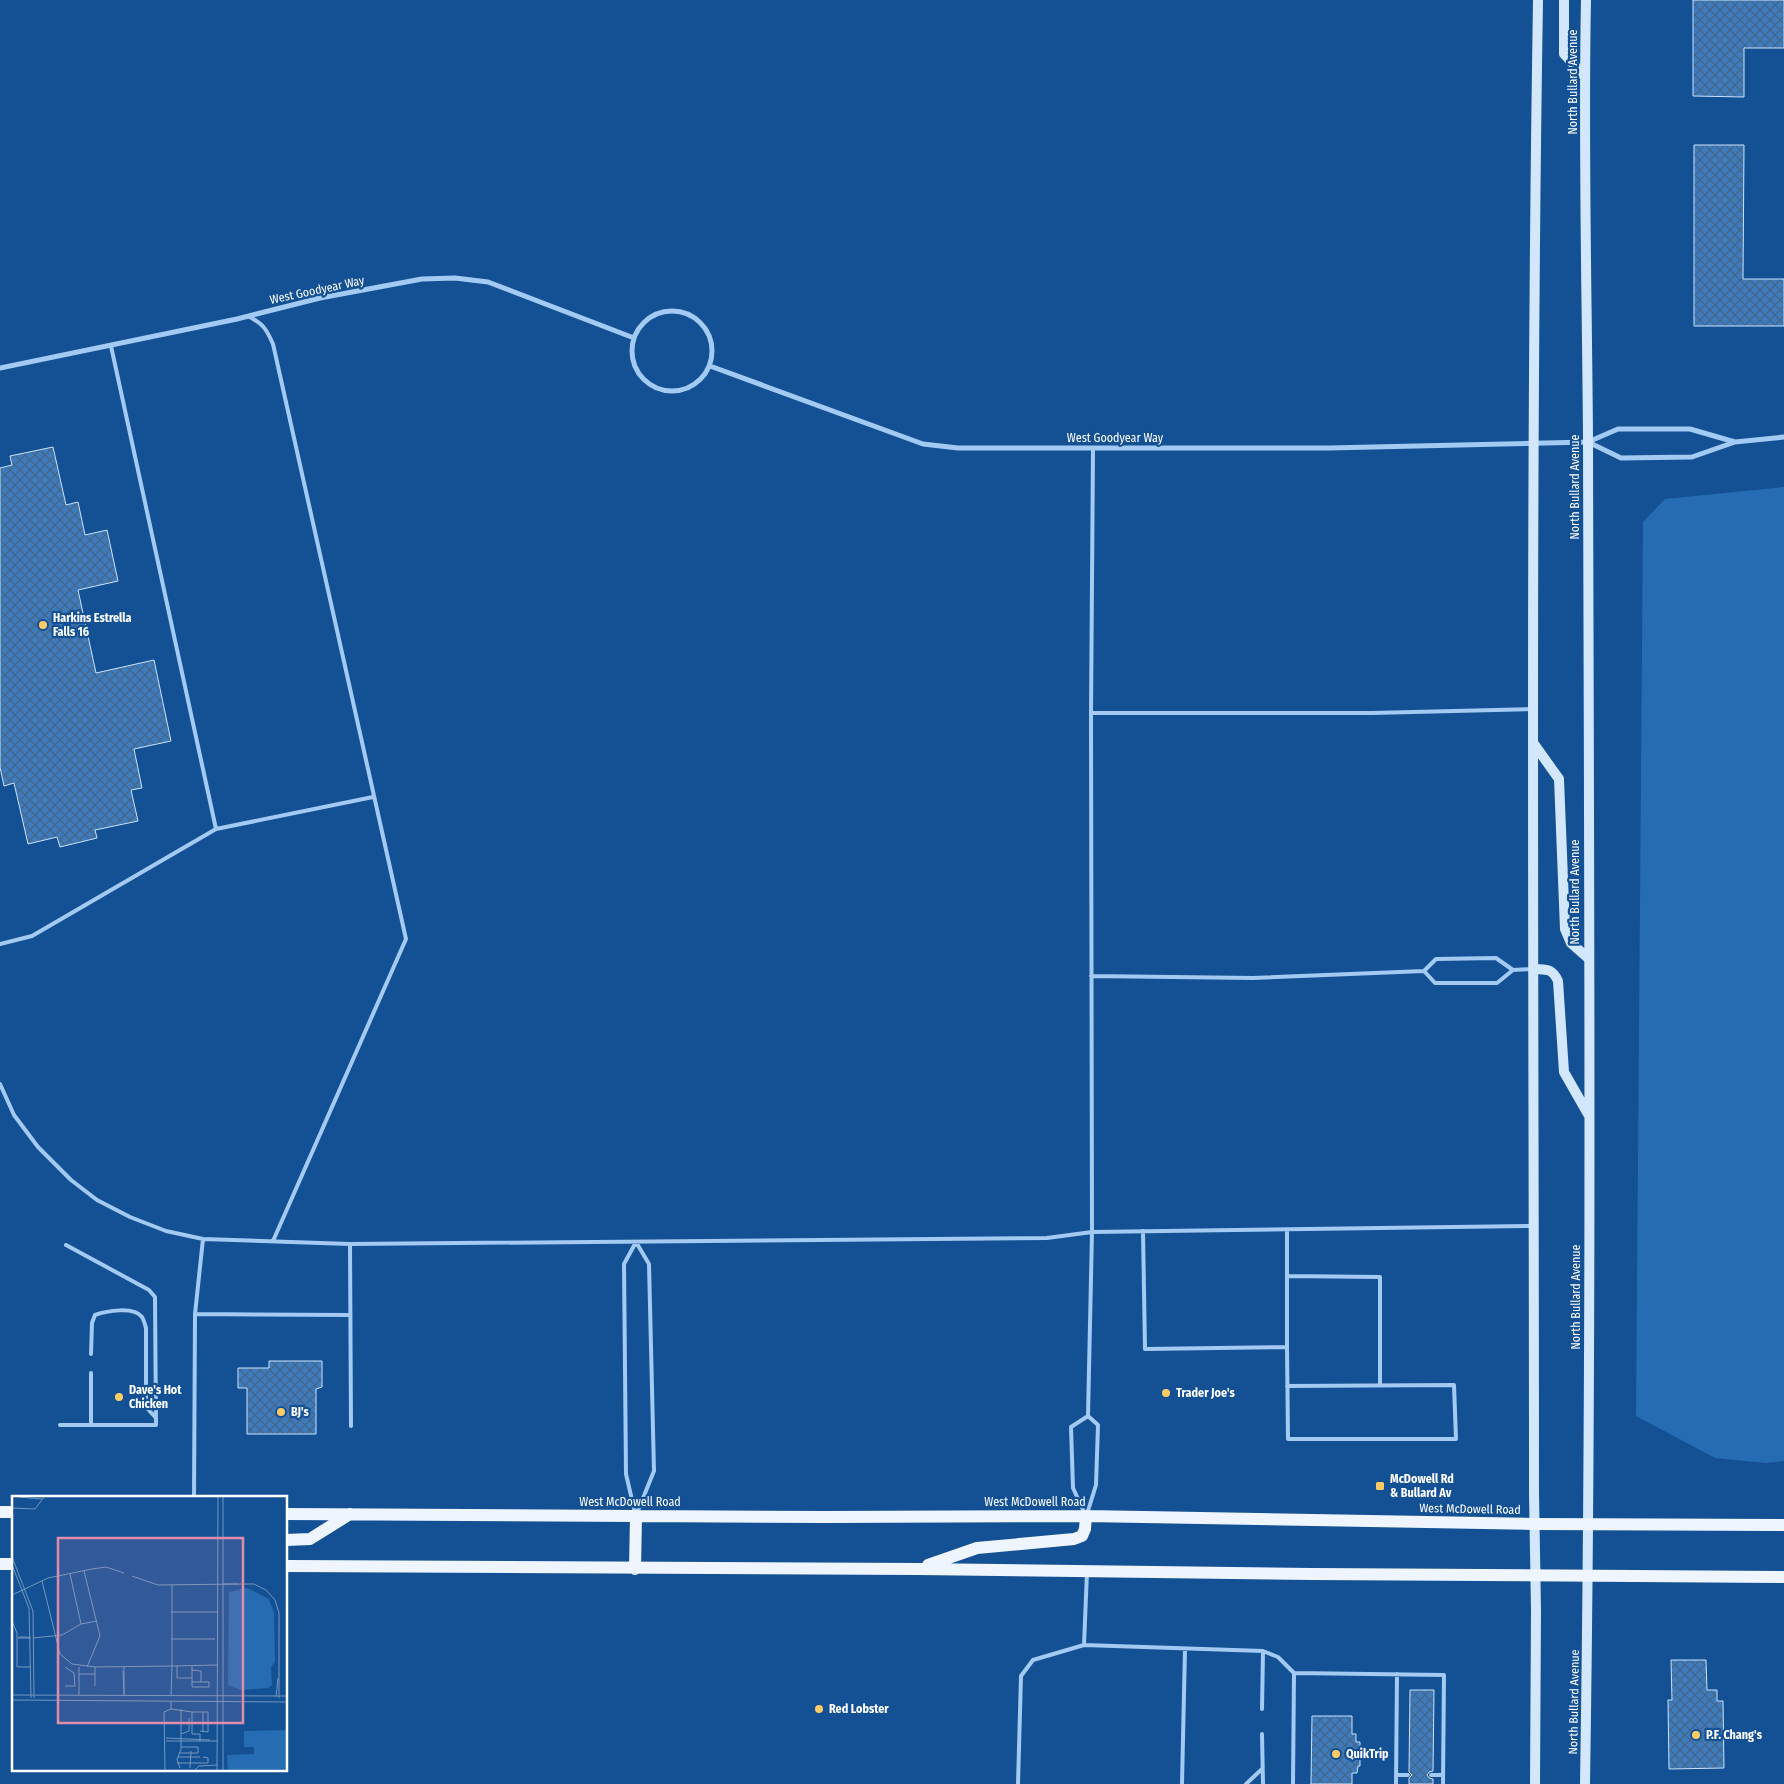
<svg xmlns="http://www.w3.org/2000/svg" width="1784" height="1784" viewBox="0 0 1784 1784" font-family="'Fira Sans Condensed',sans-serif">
	<defs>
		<pattern id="building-cross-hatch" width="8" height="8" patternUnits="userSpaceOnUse" patternTransform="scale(1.25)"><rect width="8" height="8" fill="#3d7bbc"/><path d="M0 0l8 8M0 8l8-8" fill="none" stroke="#44668a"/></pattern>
	</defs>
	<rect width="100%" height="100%" fill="#145194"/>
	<path fill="#266cb3" d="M1784,487V1461L1766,1463L1715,1458L1636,1416L1643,522L1665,499Z"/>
	<path fill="url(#building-cross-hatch)" stroke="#cae3fc" d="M1693,0H1784V48H1744V97L1693,96Z
		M1694,145H1744L1743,279H1784V326H1694Z
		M53,447L66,505L78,502L85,535L107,530L118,581L78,590L96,673L154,660L171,741L134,749L142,788L131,790L138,821L95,830L97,838L60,847L57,837L28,844L14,783L4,786L0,767V468L12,465L10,456Z
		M269,1361H322V1387L316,1389V1434H247V1388H238V1368H269Z
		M1671,1660H1706L1707,1690H1717V1701H1723L1724,1768L1669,1769L1668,1700H1672Z
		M1410,1690H1434L1433,1771L1429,1772L1427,1775L1429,1778L1433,1779V1784H1409V1778L1412,1775L1409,1772Z
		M1312,1716H1352V1734H1356V1742H1360V1766H1358L1357,1773H1352V1784H1311Z"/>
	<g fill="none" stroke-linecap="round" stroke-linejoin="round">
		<path stroke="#a3caf2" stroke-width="4" d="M248,316C263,324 266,328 273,344L406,939L273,1241
			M111,346L216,829
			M1093,448L1091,713L1092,1232L1533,1226
			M1091,713H1372L1532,709
			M0,944L32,936L216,829L373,797
			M1424,971L1435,983H1497L1513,970
			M1091,976L1253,978L1424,971L1436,959L1496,958L1513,970L1532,969
			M0,1084L14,1115L38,1147L71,1180L97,1200L130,1217L166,1231L203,1239L350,1244L351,1426
			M1143,1231L1145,1349L1287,1347V1230
			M636,1242L649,1264L654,1471L637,1513
			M350,1244L1047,1238L1092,1232L1088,1416L1098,1425L1096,1485L1087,1514
			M1287,1276L1380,1277V1385
			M195,1314L350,1315
			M1287,1347L1288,1439H1456L1454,1385L1287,1386
			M91,1354L92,1323L95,1315C106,1311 134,1306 142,1317C144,1320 145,1325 146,1328V1407L156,1418
			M60,1425H156L155,1297L149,1290L66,1245
			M91,1425V1373
			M194,1498L195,1314L203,1239
			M635,1513L626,1474L624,1264L636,1242
			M1085,1514L1073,1488L1071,1427L1088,1416
			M1084,1645L1263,1651L1278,1657L1294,1673L1293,1784
			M1294,1673L1444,1675L1443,1784
			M1262,1709L1263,1651
			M1262,1734L1263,1784
			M1396,1775H1408
			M1431,1775H1443
			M1018,1784L1021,1676L1033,1660L1084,1645L1087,1572
			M1182,1784L1185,1649
			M1246,1784L1262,1769
			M1396,1784L1397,1674"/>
		<path stroke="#a3caf2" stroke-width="5" d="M632 351a40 40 0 1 1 80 0a40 40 0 1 1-80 0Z
			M710,366L923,444L958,448H1329L1588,442L1618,429H1690L1735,442
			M0,368L237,319L320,298L422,279L455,278L488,282L634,338
			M1588,442L1621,458L1692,457L1735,442L1784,437"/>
		<path stroke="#d2e6fc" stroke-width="10" d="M1564,0V54L1585,77
			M1534,744L1559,779L1565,929L1571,943L1588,958
			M1534,969C1547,970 1552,968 1558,981L1564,1072L1588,1114
			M1535,1784L1536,1610L1534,1493C1534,995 1530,498 1538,0
			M1585,1784C1592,1336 1589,887 1588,439C1587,293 1583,146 1586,0"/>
		<path stroke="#eef5ff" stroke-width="12" d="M0,1512H14
			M286,1514L825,1517L1086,1516L1535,1524L1784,1525
			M286,1540L310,1539L350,1514
			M0,1564H14
			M928,1565L977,1548L1074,1539L1082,1536L1085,1529L1086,1516
			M286,1566L918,1569L1312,1574L1784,1577
			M635,1569L636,1516"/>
	</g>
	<g fill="#ffcb64" stroke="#145194" stroke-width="2">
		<circle cx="43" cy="625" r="5"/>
		<circle cx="1166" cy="1393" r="5"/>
		<circle cx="119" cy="1397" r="5"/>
		<circle cx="281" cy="1412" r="5"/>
		<rect x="1375" y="1481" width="10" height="10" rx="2.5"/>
		<circle cx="819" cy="1709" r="5"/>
		<circle cx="1696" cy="1735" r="5"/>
		<circle cx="1336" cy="1754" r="5"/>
	</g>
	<g text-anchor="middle" stroke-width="4.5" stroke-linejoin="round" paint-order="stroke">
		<g font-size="12" fill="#fff" stroke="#145194">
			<text transform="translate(1573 82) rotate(-90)" y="4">North Bullard Avenue</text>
			<text transform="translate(317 290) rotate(-12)" y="4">West Goodyear Way</text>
			<text x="1115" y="442">West Goodyear Way</text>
			<text transform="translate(1575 487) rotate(-90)" y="4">North Bullard Avenue</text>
			<text transform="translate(1575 892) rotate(-90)" y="4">North Bullard Avenue</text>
			<text transform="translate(1576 1297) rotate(-90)" y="4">North Bullard Avenue</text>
			<text x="630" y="1506">West McDowell Road</text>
			<text x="1035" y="1506">West McDowell Road</text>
			<text transform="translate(1470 1509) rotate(1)" y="4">West McDowell Road</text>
			<text transform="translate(1574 1702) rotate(-89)" y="4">North Bullard Avenue</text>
		</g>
		<g font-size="12" font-weight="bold" fill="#fff" stroke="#145194" text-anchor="start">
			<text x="53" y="622">Harkins Estrella<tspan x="53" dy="14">Falls 16</tspan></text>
			<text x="129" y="1394">Dave's Hot<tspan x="129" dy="14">Chicken</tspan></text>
			<text x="1176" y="1397">Trader Joe's</text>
			<text x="291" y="1416">BJ's</text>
			<text x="1390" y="1483">McDowell Rd<tspan x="1390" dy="14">&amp; Bullard Av</tspan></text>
			<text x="829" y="1713">Red Lobster</text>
			<text x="1706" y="1739">P.F. Chang's</text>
			<text x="1346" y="1758">QuikTrip</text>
		</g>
	</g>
	<g transform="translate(12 1496)">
		<rect width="275" height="275" fill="#145194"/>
		<path d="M235,92L257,103L262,117L263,166L259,171L260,189L256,192L229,194L216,189L217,96ZM275,234V274H216L215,259L242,258V251H232V235Z" fill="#266cb3"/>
		<path fill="none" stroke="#7297bf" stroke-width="1" d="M7,1L30,3M0,12L23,13L32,1M0,61L21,115L22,202M0,69L17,112L19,202M72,75L88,140L75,171M58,78L69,128M120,80L146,89L226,88M30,85L48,158L60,168L83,171V190M211,88H242L254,94L263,104L267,117V202M160,89V170L205,169M0,99L36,82L80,73L94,71L112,77M159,116H205M0,125L5,137V171H19M8,141H15L19,142H6ZM21,142L50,139L69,128L85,125M159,143H203M165,170V182H180V170M83,171L160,170L159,199M180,174L189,175V186M111,175L112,198M67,178H83M180,182V191H197V186H180M53,190H63L62,177L53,171M0,199L275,200M67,199V171M112,199V171M264,201L266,182M0,204L275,206M159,213L180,216V238H188V246M180,216H196V236L188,235M191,235V216M169,238L177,235V222M154,242L198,244M154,245H205M167,257H186V251H169M166,261H188M165,267H196V262L191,261M168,272L165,263L169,254V213M178,272L179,255M153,274L152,216L159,213V205M183,274L187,270L205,269M205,274L206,1M211,274V1"/>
		<path fill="#e08cad" fill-opacity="0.15" stroke="#e08cad" stroke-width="2.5" d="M46,42H231V227H46Z"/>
		<rect width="275" height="275" fill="none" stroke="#fff" stroke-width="2.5"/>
	</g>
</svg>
